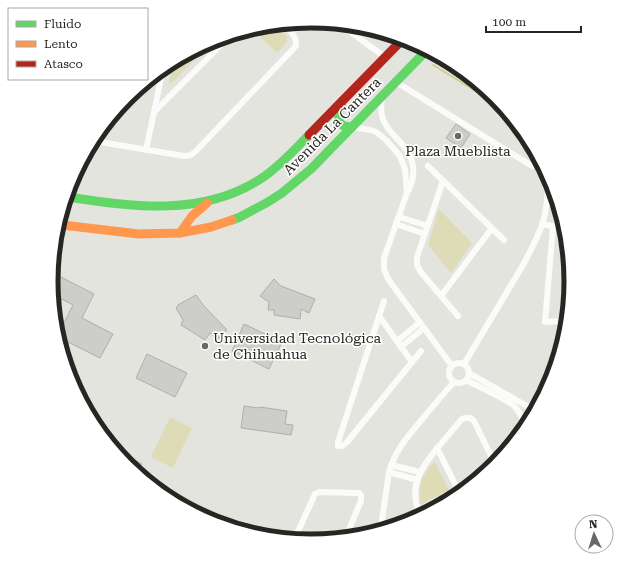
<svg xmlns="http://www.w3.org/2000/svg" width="622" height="562" font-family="'Roboto Serif',serif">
  <rect width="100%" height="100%" fill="#e4e4df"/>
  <g fill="#dedcb7">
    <path d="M276,28L287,36V42L277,53L255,32Z"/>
    <path d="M209,43V45L171,84L169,82L172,67Z"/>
    <path d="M439,209L472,243L451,273L428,245Z"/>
    <path d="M170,417L192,428L173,468L151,457Z"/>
    <path d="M435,462L449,490L421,504C419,490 419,481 428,469C430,466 432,464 435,462Z"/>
  </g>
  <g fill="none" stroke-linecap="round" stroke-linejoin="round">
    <path stroke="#d4ce85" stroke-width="2" d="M433,65L502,107"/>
  </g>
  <g fill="#cdcdca" stroke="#aeaeaa">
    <path d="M456,124L470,134L461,148L446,138Z"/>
    <path d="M53,273L94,294L82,318L113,334L100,358L62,339L61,329L73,305L54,295L51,281Z"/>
    <path d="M274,279L281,286L315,299L309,313L301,309L300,319L274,315V310H268L269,302L260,296Z"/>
    <path d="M196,295L203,305L227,330L218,339L210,333L205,340L181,325L183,320L176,308L178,306V305Z"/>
    <path d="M244,324L282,342L269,369L232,351Z"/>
    <path d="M147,354L187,373L175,397L136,378Z"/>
    <path d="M244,406L259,408L260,407L287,411L285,424L293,425L291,435L241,428Z"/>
    <path d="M119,452L142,464L138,472L127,465Z"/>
  </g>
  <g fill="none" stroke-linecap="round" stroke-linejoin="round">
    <g stroke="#fbfbfa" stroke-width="6">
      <path d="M345,28L385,57"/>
      <path d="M396,82L532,166"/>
      <path d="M382,97C381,104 380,112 383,119C386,129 395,136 402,144C415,158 417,176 407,193L384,258V269L388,279L452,366"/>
      <path d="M155,111L228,38"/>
      <path d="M352,127L370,130L376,132L386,140L400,156L405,169L407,193"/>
      <path d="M98,140L100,142L184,156L191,155L196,151L296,46C297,37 291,32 286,26"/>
      <path d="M146,150L162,74"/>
      <path d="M428,166L504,240"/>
      <path d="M443,181L417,257V265L420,271L458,316"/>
      <path d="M399,217L428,226"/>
      <path d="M396,224L425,234"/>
      <path d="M542,224L561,228"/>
      <path d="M553,227L545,322L563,321"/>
      <path d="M441,296L492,228"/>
      <path d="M384,301L338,442V446H342L347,442L421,351"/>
      <path d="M379,316L412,362"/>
      <path d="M397,341L420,322"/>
      <path d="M401,347L424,328"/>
      <circle cx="459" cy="373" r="10"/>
      <path d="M464,364L523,265C530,252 539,235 543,222C547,208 548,192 549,178"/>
      <path d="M469,373L532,409"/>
      <path d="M466,380L496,395L512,404L517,409L524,421"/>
      <path d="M437,448L458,490"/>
      <path d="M391,465L420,472"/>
      <path d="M389,472L417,480"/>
      <path d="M420,515C407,486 422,466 440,445C447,436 455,427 462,419C467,417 471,417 474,421L495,464"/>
      <path d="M381,527L389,472C395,450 409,435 424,417C434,405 444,393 454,382"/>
      <path d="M295,538L315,494L319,492L356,493H359L361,495V501L347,534"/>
    </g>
    <g stroke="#63d668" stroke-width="9">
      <path d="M342,102C337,115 334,127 352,127"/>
      <path d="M68,197C134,207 203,217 262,178C280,166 294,150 309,135"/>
      <path d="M232,220L240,217L268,202L282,193L311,169L426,51"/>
    </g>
    <g stroke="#ff974d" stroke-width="9">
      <path d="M62,225L139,234L180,233L211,227L232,220"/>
      <path d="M180,233L192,216L207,203"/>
    </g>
    <path stroke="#b3261e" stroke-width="9" d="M309,135L403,39"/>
  </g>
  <g fill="#686864" stroke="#fff" stroke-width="1.5">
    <circle cx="458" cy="136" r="4"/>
    <circle cx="205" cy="346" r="4"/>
  </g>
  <g text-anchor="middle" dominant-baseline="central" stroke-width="3" stroke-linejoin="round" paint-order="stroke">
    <g font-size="14" fill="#262622" stroke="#fff">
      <text transform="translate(332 126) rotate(-45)">Avenida La Cantera</text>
    </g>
    <g font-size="14" fill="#262622" stroke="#fff">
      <text x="458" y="151">Plaza Mueblista</text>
      <text x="213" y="338" text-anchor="start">Universidad Tecnológica<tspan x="213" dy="16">de Chihuahua</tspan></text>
    </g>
  </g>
  <path d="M0 0H622V562H0ZM58 281a253 253 0 1 1 506 0a253 253 0 1 1-506 0Z" fill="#fff" fill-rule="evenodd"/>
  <path fill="none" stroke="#262622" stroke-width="5" d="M58 281a253 253 0 1 1 506 0a253 253 0 1 1-506 0Z"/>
  <rect x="8" y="8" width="140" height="72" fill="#ffffff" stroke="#a8a8a7"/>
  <rect x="16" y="21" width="20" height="6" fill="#63d668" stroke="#a8a8a7"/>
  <text x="44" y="28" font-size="12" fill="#262622">Fluido</text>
  <rect x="16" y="41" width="20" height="6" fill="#ff974d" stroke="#a8a8a7"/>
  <text x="44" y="48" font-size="12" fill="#262622">Lento</text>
  <rect x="16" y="61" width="20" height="6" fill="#b3261e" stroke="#a8a8a7"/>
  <text x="44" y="68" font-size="12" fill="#262622">Atasco</text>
  <g transform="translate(594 534) rotate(356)"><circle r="19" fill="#ffffff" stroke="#a8a8a7"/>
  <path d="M0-3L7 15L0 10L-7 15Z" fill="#686864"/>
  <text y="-6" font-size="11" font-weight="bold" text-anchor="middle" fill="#262622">N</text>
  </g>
  <path d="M486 26v6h95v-6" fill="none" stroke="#262622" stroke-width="2"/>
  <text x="492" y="26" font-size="12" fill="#262622" stroke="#ffffff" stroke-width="3" paint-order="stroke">100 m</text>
</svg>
